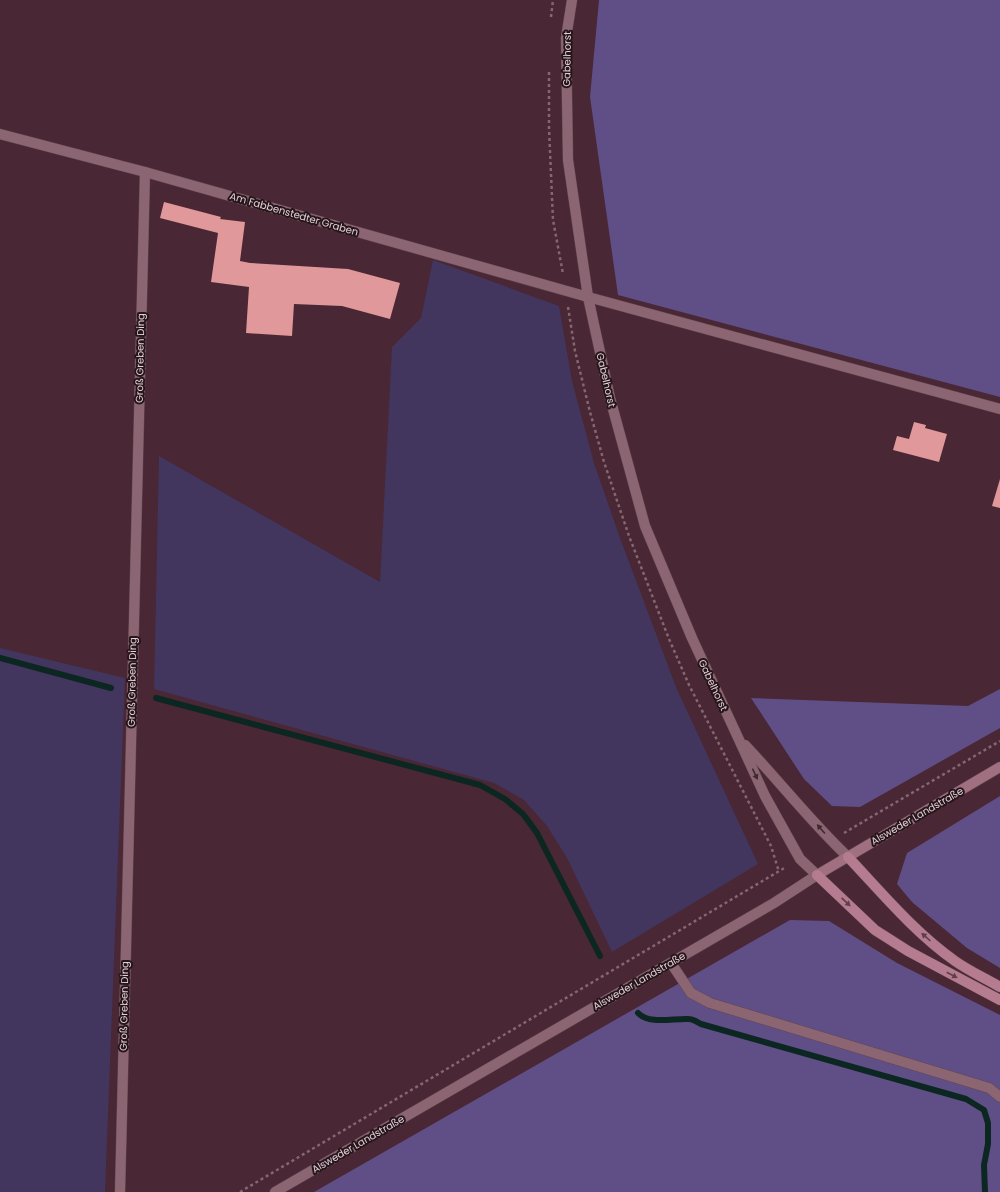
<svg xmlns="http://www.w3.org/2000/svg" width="1000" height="1192" font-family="Poppins,sans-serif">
  <rect width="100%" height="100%" fill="#492734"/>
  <g fill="#42355e">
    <path d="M433,260L559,306L572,381L594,463L620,538L676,687L758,864L612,952L567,858L547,826L524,800L494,783L154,689L159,456L380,582L392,347L421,318Z"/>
    <path d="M0,648L125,678L105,1192H0Z"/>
  </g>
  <g fill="#604f86">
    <path d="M599,0H1000V397L618,295L590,97Z"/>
    <path d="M1000,689V728L860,807L832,806L804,779L751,698L968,706Z"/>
    <path d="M1000,796V968L967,948L912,902L897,884L907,853Z"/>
    <path d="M790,920L829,921L897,963L1000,1015V1192H314Z"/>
  </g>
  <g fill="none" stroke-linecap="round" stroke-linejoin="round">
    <g stroke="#0c2721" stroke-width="6">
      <path d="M0,658L111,688"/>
      <path d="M156,698L480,785L505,799L523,814L537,833L600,956"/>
      <path d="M638,1013C650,1025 673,1018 689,1019C693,1019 697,1022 701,1024L966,1099L984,1110L988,1123V1144L984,1165L985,1192"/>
    </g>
  </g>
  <g fill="#e0989b">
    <path d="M164,202L221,217L220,219L245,222L240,261L250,263L348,269L400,283L390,319L342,306L294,304L292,336L246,333L249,287L211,282L218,233L160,218Z"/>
    <path d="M914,422L926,425L925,428L947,434L939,462L893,450L897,436L909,439Z"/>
    <path d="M1000,479V508L992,506Z"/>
  </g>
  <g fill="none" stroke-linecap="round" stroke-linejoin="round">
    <g stroke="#61454f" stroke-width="11">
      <g id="service">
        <path d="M588,297L1000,409"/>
        <path d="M671,963L691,993L710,1003L989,1088L1000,1097"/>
      </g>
    </g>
    <g stroke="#61454f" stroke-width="11">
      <g id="minor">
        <path d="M572,0L566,38L568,160L588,297L610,398L645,526L692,638L765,796L800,859L817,875"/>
        <path d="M0,134L145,172L588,297"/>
        <path d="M745,745C780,782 811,822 848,857"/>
        <path d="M120,1192L145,172"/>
      </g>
    </g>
    <g stroke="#61454f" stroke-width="11">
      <path id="tertiary" d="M275,1192L774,903L817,875"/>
    </g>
    <g stroke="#61454f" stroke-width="11">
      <path id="secondary" d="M817,875L1000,767"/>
    </g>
    <g stroke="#61454f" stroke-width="11">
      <g id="primary">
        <path d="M848,857C882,893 914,932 955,961C969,971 985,978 1000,987"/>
        <path d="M817,875L875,930L908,951L1000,1000"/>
      </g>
    </g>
    <g stroke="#846771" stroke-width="2.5" stroke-dasharray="3 3" stroke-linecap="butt">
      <path d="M551,17L553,0"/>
      <path d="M549,72V128L553,220L563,274"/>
      <path d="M568,307L575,351L590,412L604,462L629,536L669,639L689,685L771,846L779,872"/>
      <path d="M844,833L1000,741"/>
      <path d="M240,1192L786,867"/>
    </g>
    <use href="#service" stroke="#8c6573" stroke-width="10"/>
    <use href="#minor" stroke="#8c6573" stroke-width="10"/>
    <use href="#tertiary" stroke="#8c6573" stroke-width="10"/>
    <use href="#secondary" stroke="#a07081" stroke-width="10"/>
    <use href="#primary" stroke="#b57c90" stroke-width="10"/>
  </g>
  <defs><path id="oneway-solid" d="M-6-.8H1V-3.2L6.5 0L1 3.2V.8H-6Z"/></defs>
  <g fill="#3f2a31">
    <use href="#oneway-solid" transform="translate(755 774) rotate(65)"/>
    <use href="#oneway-solid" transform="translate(821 829) rotate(-131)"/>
  </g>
  <g fill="#5f3f4a">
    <use href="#oneway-solid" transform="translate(846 902) rotate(43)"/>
    <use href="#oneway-solid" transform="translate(926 937) rotate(-138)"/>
    <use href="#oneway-solid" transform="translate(952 975) rotate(28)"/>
  </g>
  <g text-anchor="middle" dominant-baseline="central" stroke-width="4" stroke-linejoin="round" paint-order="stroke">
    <g font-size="10" fill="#e6cfd6" stroke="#25161b">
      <text transform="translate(567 59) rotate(-89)">Gabelhorst</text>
      <text transform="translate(294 214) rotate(16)">Am Fabbenstedter Graben</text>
      <text transform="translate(140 358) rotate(-89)">Groß Greben Ding</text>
      <text transform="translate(606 380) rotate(77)">Gabelhorst</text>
      <text transform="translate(132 682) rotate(-89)">Groß Greben Ding</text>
      <text transform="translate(713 685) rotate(65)">Gabelhorst</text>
      <text transform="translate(917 816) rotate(-30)">Alsweder Landstraße</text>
      <text transform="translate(639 981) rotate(-30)">Alsweder Landstraße</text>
      <text transform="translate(124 1006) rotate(-89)">Groß Greben Ding</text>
      <text transform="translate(358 1144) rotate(-30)">Alsweder Landstraße</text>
    </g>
  </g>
</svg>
